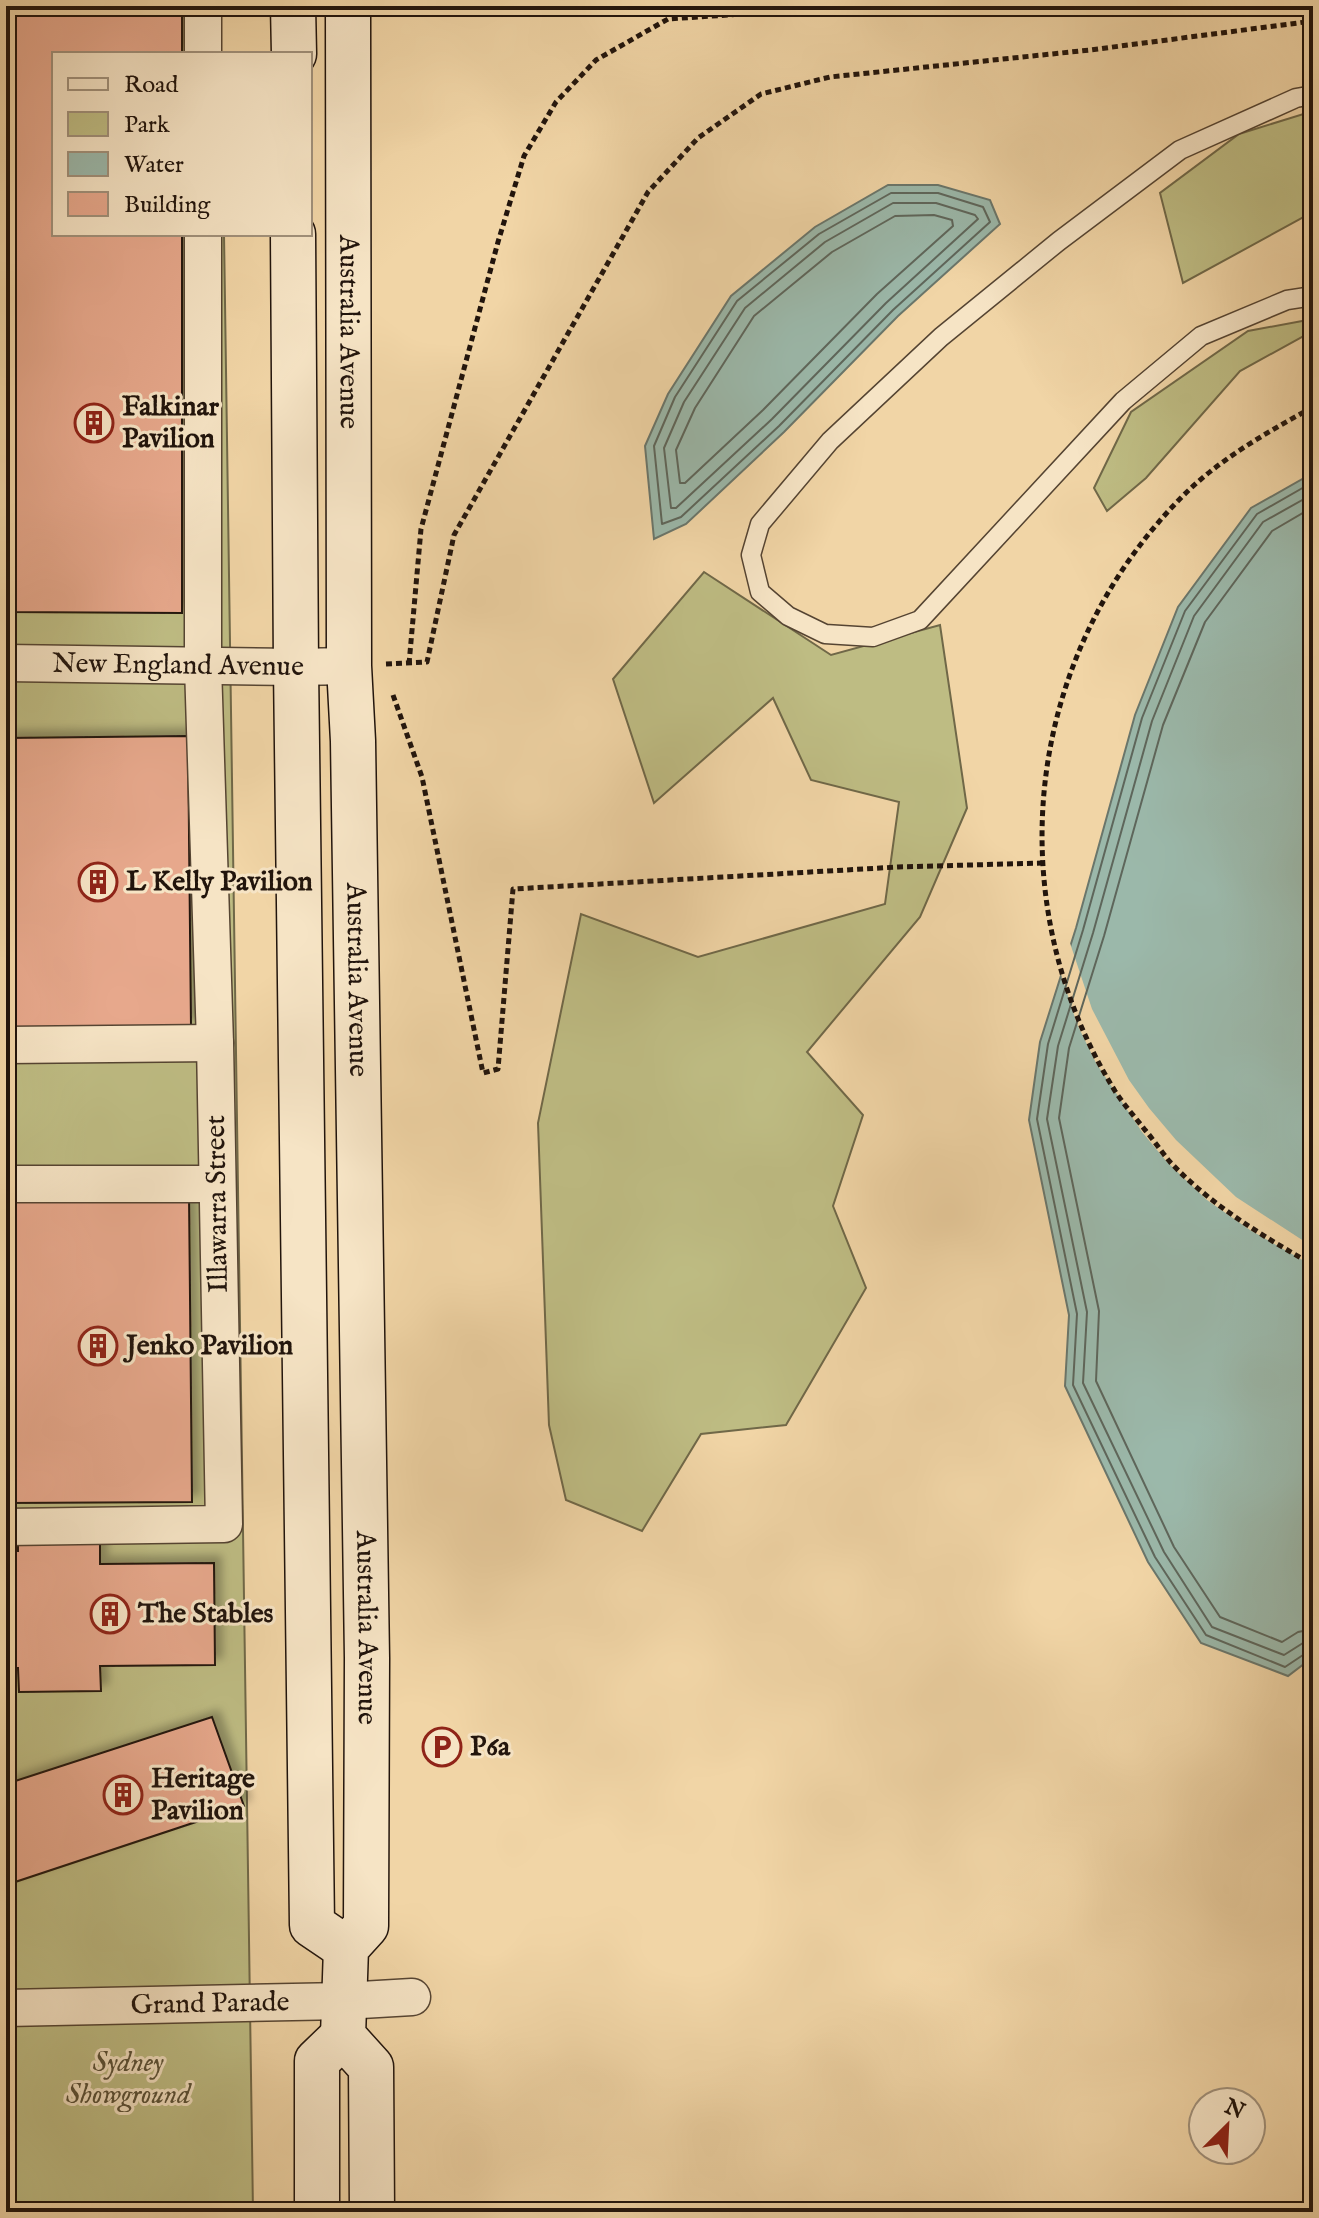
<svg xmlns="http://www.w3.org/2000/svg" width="1319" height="2218" font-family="'IM FELL English',serif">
  <defs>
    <filter id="shadow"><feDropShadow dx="7" dy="-7" stdDeviation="4" flood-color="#0004"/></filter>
  </defs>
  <rect width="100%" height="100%" fill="#f1d5a6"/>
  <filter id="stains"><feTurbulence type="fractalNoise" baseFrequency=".0025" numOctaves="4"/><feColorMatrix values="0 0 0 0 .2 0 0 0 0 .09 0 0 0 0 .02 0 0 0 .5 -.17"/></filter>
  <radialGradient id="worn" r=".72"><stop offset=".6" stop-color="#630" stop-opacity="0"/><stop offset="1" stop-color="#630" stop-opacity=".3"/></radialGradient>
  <g fill="#bebc83" stroke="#706848" stroke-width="2">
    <path d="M6,6H220L221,54H54V234H224L253,2212H6Z"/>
    <path d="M1313,111V212L1183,283L1160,193L1239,134Z"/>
    <path d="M1313,319V331L1240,371L1146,478L1107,511L1094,488L1131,412L1248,331Z"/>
    <path d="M704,572L831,655L940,625L967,808L920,917L807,1052L863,1115L833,1206L866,1288L786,1425L701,1434L642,1531L566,1500L549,1425L538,1123L581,914L698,957L885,904L899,802L811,780L773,698L654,803L613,679Z"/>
  </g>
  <g fill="#9bb8aa" stroke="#6a766b" stroke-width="2">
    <path d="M888,185H938L990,200L1000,224L898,316L784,432L686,524L654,539L645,446L668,394L731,296L815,227Z"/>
    <path d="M1313,473V1657L1288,1676L1201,1643L1148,1562L1065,1386L1069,1315L1029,1120L1040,1042L1076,928L1135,715L1178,607L1251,508Z"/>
  </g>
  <path fill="#f1d5a6" d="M1068,937L1092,1009L1129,1080L1149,1108L1176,1140L1236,1197L1313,1247V1266L1250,1230L1207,1200L1167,1162L1142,1132L1096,1063L1077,1024L1059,968Z"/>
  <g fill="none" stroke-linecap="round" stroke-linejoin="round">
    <g stroke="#5e665b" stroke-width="2">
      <path d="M891,193H938L983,207L990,222L893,310L779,426L681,517L662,524L654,446L675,397L737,301L819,234Z"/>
      <path d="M893,203H936L975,215L978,219L886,303L772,419L676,508H671L664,448L684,402L745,308L825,242Z"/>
      <path d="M934,215L952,220L953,226L877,294L763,410L685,483H680L676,450L695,408L754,316L832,252L895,216Z"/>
      <path d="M1313,482L1257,514L1185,611L1142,718L1083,930L1048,1044L1037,1119L1077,1314L1073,1385L1155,1557L1206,1635L1285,1667L1306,1653L1313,1652"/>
      <path d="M1313,494L1263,522L1194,616L1152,721L1093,933L1058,1046L1047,1119L1087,1312L1083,1383L1164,1552L1212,1627L1284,1655L1303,1643L1313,1641"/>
      <path d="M1313,507L1272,531L1205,622L1163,725L1104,936L1069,1048L1059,1118L1099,1311L1096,1381L1174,1547L1220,1617L1282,1642L1298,1632L1313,1629"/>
    </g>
  </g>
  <g fill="#e7a88c" stroke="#21140c" stroke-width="2" filter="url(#shadow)">
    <path d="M6,6H182V54H54V234H182V613L6,612Z"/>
    <path d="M188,736L191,1027L6,1028V738Z"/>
    <path d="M6,1194H189L192,1502L6,1503Z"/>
    <path d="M100,1540V1564L214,1563L215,1665L100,1666L101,1691L19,1692L18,1668H6V1551H18V1541Z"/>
    <path d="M212,1717L244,1806L6,1885V1784Z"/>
  </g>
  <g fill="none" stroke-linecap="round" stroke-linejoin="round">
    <g stroke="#554432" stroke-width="21">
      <path id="lane" d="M1313,95L1296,98L1180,150L1059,241L941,337L830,441L760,524L751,555L760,592L788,616L825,634L873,637L920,620L1123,401L1201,336L1287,300L1313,296"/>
    </g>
    <g stroke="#554432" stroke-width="39">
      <g id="street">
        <path d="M203,54V6"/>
        <path id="s1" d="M6,663L296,667L349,666"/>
        <path d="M6,1045L215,1043"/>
        <path d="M6,1184H217"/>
        <path d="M6,1527L224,1524L215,1043L203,666V234"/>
        <path id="s2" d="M6,2008L344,2001L412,1997"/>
      </g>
    </g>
    <g stroke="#21140c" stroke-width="47">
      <g id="secondary">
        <path d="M293,6L294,54"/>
        <path id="s3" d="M348,6L349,666L353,741L367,1658L366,1926L346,1948L343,2036L371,2067L372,2212"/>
        <path d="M293,234L296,667L312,1925L346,1948"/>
        <path d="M317,2212V2061L343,2036"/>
      </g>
    </g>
    <g stroke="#21140c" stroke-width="5" stroke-dasharray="6 4" stroke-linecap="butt">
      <path d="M1313,407C1264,434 1214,462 1175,504C1023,664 999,904 1115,1091C1124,1105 1135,1117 1145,1130C1154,1140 1162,1153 1171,1163C1212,1206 1263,1236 1313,1265"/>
      <path d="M386,664L427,662L454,535L648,192L698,138L761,94L830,77L1090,50L1313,21"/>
      <path d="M409,664L421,529L498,242L524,156L556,102L596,60L668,19L787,11L1004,6"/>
      <path d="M393,695L422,777L483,1073L498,1069L513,889L898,867L1042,863"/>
    </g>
    <use href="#lane" stroke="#f6e4c5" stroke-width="18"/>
    <use href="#street" stroke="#f6e4c5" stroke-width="36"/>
    <use href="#secondary" stroke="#f6e4c5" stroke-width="44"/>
  </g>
  <defs>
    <g id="building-ring" transform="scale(2)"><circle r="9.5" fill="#f6e4c5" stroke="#8f2418" stroke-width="1.5"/><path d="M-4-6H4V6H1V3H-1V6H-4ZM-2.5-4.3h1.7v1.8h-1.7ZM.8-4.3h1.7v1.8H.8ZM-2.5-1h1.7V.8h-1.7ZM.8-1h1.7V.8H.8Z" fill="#8f2418"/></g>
    <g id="parking-ring" transform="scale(2)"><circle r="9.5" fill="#f6e4c5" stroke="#8f2418" stroke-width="1.5"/><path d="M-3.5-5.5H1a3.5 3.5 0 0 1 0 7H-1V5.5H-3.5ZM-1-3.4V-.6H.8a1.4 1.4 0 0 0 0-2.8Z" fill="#8f2418"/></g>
  </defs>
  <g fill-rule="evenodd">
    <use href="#building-ring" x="94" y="423"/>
    <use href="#building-ring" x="98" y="882"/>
    <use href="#building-ring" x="98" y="1346"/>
    <use href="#building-ring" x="110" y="1614"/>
    <use href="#parking-ring" x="442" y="1747"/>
    <use href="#building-ring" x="123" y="1795"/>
  </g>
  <g text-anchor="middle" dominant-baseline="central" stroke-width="6" stroke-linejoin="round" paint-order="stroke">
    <g font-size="28" fill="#21140c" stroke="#f6e4c5">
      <text stroke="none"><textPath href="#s3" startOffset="326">Australia Avenue</textPath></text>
      <text stroke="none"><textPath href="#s1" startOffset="172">New England Avenue</textPath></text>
      <text stroke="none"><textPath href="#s3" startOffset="974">Australia Avenue</textPath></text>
      <text transform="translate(218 1204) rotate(-91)">Illawarra Street</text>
      <text stroke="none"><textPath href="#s3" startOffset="1622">Australia Avenue</textPath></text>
      <text stroke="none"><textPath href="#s2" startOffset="204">Grand Parade</textPath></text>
    </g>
    <g font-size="28" font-weight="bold" fill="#21140c" stroke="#f6e4c5" text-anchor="start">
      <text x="122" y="407">Falkinar<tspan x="122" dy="32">Pavilion</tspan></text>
      <text x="126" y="882">L Kelly Pavilion</text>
      <text x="126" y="1346">Jenko Pavilion</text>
      <text x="138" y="1614">The Stables</text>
      <text x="470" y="1747">P6a</text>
      <text x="151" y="1779">Heritage<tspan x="151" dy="32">Pavilion</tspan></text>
    </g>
    <g font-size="28" font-style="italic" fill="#584f36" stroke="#f6e4c5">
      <text x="128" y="2063">Sydney<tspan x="128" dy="32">Showground</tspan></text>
    </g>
  </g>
  <rect width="1319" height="2218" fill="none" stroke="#f1d5a6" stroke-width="32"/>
  <rect x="8" y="8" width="1303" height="2202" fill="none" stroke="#21140c" stroke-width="4"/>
  <rect x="16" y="16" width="1287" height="2186" fill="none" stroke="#21140c" stroke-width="2"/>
  <rect x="52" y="52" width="260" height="184" fill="#f6e4c5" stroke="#a1917b" stroke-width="2"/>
  <rect x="68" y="78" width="40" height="12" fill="#f6e4c5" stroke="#a1917b" stroke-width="2"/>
  <text x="124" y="92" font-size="24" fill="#21140c">Road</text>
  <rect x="68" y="112" width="40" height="24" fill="#bebc83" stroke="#a1917b" stroke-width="2"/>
  <text x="124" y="132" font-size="24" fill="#21140c">Park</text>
  <rect x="68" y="152" width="40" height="24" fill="#9bb8aa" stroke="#a1917b" stroke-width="2"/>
  <text x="124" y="172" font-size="24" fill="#21140c">Water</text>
  <rect x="68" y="192" width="40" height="24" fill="#e7a88c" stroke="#a1917b" stroke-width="2"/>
  <text x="124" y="212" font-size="24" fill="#21140c">Building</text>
  <g transform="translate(1227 2126) rotate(24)"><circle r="38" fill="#f6e4c5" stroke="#a1917b" stroke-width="2"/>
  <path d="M0-6L14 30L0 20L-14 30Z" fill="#8f2418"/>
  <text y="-12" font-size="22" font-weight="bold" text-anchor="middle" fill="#21140c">N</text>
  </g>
  <rect width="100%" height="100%" filter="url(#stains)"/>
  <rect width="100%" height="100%" fill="url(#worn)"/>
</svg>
